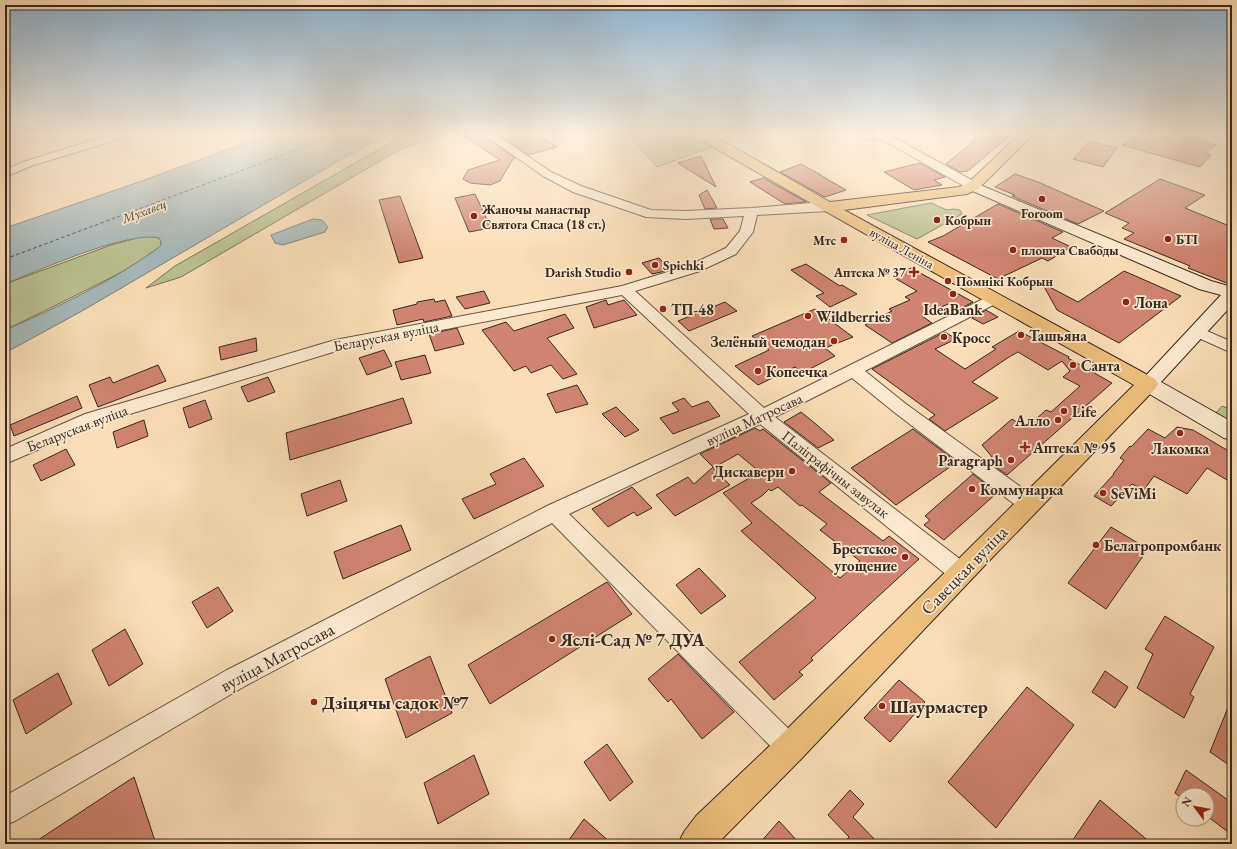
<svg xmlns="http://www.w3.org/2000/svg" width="1237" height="849" font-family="'EB Garamond',serif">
  <rect width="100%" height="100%" fill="#fbdeb7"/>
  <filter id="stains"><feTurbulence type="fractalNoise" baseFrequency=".005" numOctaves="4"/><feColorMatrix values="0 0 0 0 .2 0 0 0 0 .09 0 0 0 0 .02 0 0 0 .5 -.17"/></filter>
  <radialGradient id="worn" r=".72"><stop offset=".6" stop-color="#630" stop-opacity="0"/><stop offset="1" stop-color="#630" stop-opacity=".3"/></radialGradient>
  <g fill="#bac292" stroke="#787459">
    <path d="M410,133H445L399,150L181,277L146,288L175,266L397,139Z"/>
    <path d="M627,133H689L712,147L657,167Z"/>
    <path d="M931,203L947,210L954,209L960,210L962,214L917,239L867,215Z"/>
    <path d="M145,236L159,238L161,241V245C149,259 127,269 110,278C75,296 40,313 5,330V284L111,245Z"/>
    <path d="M1222,406L1232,410V425L1214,415Z"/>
  </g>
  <g fill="#a5b9bb" stroke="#797f7d">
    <path d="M273,133H391L354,152L82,311L5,353V330C56,308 113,281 158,248L161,245V241L159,238C129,230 37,271 5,284V228L139,182Z"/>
    <path d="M1040,133H1109L1078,137Z"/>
    <path d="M313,219L322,220L328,227L325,232L283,245L275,243L271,235Z"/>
  </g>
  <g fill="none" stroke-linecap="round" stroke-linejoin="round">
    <path stroke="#524c47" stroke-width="1" stroke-dasharray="3.5 2.5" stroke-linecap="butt" d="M5,259L342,133"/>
  </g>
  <g fill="#d08471" stroke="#362720" fill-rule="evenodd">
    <path d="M459,133H481L515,158L513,159L500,181L490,185L470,183L463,179L468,170L500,160Z"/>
    <path d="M497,133H533L557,147L528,155Z"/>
    <path d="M983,133H1013L968,171L960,172L946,164Z"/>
    <path d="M1144,133H1154L1178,141L1183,138L1186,139L1189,137L1216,145L1205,153L1211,155L1200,167L1122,145Z"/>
    <path d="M1089,141L1117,148L1103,167L1073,159Z"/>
    <path d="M701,156L716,187L678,163Z"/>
    <path d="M920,163L945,177L934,180L942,185L914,190L884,172Z"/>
    <path d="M801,164L821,175H820L846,190L825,197L780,172Z"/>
    <path d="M1015,174L1038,182L1104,211L1078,224L1012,196L1015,195L995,187Z"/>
    <path d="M763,178L806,202L785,204L750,182Z"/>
    <path d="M1160,179L1205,195L1185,208L1232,227V285L1188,268L1190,266L1124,239L1134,233L1122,228L1129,223L1105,213Z"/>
    <path d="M707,190L717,208L705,209L699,195Z"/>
    <path d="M475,194L491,228L469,232L455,198Z"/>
    <path d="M400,196L423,258L399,263L379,200Z"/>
    <path d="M998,204L1063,232L1052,238L1071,247L1048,261L1042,258L998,279L928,242L943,236Z"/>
    <path d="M710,219H723L728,228L714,229Z"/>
    <path d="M659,258L670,270L652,274L642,263Z"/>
    <path d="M806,264L840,286L842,285L857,294L830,307L816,296L824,293L791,270Z"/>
    <path d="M911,268L973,302L958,310L948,304L922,316L932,323L892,343L865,325L892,311L889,309L910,300L905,297L917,291L893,277Z"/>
    <path d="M1124,271L1181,296L1119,343L1057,310L1042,283L1078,302Z"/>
    <path d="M484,291L490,303L465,309L456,297Z"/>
    <path d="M434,299L435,302L445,300L452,316L424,322L423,319L397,325L393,310L417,304V302Z"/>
    <path d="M606,300L608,305L624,300L637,315L594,328L586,307Z"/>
    <path d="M725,302L737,311L689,331L678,321Z"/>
    <path d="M815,309L853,337L825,348L835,356L802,373L795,367L758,385L735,366L769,350L752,336Z"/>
    <path d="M986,310L998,317L983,324L972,318Z"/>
    <path d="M565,314L574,328L547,338L577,374L563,379L551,365L531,373L526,366L514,371L482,330L506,322L514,331Z"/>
    <path d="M457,328L464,344L435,351L429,334Z"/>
    <path d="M1019,331L1069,357L1068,358L1112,383L1007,475L987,461L992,457L982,445L1012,419L1026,428L1046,410L1051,412L1080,386L1063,377L1070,371L1062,361L1048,370L1018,352L1009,357L972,382L998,398L945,431L929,419L935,415L872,369L945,332L956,339L935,349L965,369L996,349L992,347Z"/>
    <path d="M256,338L257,351L221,360L219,347Z"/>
    <path d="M384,350L392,366L367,375L359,358Z"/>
    <path d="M425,355L431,373L401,380L395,362Z"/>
    <path d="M158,365L166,381L98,407L89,385L110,377L113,383Z"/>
    <path d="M268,377L275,392L248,402L241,387Z"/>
    <path d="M577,385L588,404L556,413L547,394Z"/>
    <path d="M77,396L82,408L14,436L10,425Z"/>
    <path d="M403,398L412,423L290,460L286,433Z"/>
    <path d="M684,398L692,407L708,401L720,416L673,434L660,418L679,411L672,403Z"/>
    <path d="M205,400L212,419L189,428L183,408Z"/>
    <path d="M616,407L639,430L625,437L602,414Z"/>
    <path d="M801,412L817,425L834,440L818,448L784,422Z"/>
    <path d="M144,420L148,436L117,448L113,432Z"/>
    <path d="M1177,427L1193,430L1232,453V483L1207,468L1187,494L1154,476L1144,490L1132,484L1111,506L1094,496L1114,474H1113L1124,460L1120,458L1130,446L1131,447L1148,429L1165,438Z"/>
    <path d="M755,428L760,431L763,429L831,483L819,492L883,541L889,536L919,559L811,658L813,660L799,672L803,675L774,700L739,662L816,598L741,531L752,523L723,493L760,472L738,454L713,468L730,485L675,516L656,495L688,477L694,484L713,467L700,454ZM778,487L800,506L802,505L827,524L820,530L860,561L840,578L751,503L763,495L769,489L771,491Z"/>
    <path d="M913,429L957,462L896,505L851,468Z"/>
    <path d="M66,449L75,465L41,481L33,465Z"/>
    <path d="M524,458L544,486L474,519L462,499L496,484L490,474Z"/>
    <path d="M973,474L997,493L944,540L924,525L930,520L925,516Z"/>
    <path d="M340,480L347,501L307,516L301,494Z"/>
    <path d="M632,487L652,508L637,516L634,512L608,527L592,509Z"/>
    <path d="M401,525L411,550L343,579L334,552Z"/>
    <path d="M1111,527L1148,549L1106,609L1068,583Z"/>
    <path d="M699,568L726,596L701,614L676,585Z"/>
    <path d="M607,582L632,614L490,704L468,665Z"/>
    <path d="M218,587L233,611L207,628L192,602Z"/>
    <path d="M1165,616L1214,647L1190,694L1194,697L1184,718L1137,688L1153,654L1145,649Z"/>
    <path d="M125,629L143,664L109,686L92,650Z"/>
    <path d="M678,654L734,712L702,739L671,699L668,702L648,679Z"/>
    <path d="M430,656L452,713L406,738L385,679Z"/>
    <path d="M1105,671L1128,687L1115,708L1092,692Z"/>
    <path d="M58,673L72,704L26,734L13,700Z"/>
    <path d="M899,680L925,702L890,742L864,718Z"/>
    <path d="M1027,687L1074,725L996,828L948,782Z"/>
    <path d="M1231,700H1232V767L1210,752Z"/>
    <path d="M607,744L633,782L610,801L584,762Z"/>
    <path d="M474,755L489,794L438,824L424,783Z"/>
    <path d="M1186,770L1232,803V835L1207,816V795H1183V799L1175,793Z"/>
    <path d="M134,777L156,844H32Z"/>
    <path d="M850,790L864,804L853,817L879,844H843L849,837L828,815Z"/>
    <path d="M1100,800L1152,844H1070Z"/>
    <path d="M584,819L612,844H566Z"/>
    <path d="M779,821L800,844H759Z"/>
  </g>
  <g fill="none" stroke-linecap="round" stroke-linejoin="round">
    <g stroke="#675546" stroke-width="2">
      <g id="street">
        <path d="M116,133H133L132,135L31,166L5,177V170L23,162Z"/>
        <path d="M482,133H494L551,172L581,186L651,210L686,211L752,208L811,203L832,204L834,207L832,210L828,211L757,215L753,232L736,254L700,271L635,291L764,408L989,296L994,295L999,296L1001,299L999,302L865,371L906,404L1036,498L1039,504L1036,510L1029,512L1022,510L894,412L852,378L775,417L969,566L972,573L969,580L961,582L953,580L760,424L569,514L799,739L803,748L799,757L790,761L781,757L552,523L245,686L15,821L5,825V796L227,670L477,542L547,506L749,414L622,295L343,349L97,424L5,464V449L85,414L335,340L622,286L690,265L726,248L740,231L744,216L686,219L646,217L573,192L543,176Z"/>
        <path d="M849,133H892L891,136L977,183L979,186L977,189H969L883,140L865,139L850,135Z"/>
        <path d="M1198,327L1232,342V353L1192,335L1190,332L1192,329Z"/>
      </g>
    </g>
    <g stroke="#362720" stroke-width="2">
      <path id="secondary" d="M973,182L1211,281L1232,287V305L1161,382L1232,422V440L1224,438L1141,389L1138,384L1221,295L1199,289L968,189L966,186L968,183Z"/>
    </g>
    <g stroke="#362720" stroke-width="2">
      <path id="primary" d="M693,133H709L830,202L959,187L968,183L1021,133H1035L978,189L967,194L844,210L1155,379L1158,384L1155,389L987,563L801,759L717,844H678L684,832L696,816L779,737L1134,385L823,210L694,136Z"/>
    </g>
    <use href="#street" fill="#fcead0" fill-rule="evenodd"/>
    <use href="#secondary" fill="#fcead0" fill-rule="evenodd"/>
    <use href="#primary" fill="#eebf7c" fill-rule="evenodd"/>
  </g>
  <linearGradient id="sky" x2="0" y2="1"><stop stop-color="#8db6d6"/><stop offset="0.53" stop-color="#fdf0df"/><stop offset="1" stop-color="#fdf0df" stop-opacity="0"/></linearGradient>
  <rect width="1237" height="252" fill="url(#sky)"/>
  <g fill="#8f2418" stroke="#fcead0" stroke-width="1.5">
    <circle cx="1042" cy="199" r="4"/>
    <circle cx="474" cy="216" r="4"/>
    <circle cx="937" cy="220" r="4"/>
    <circle cx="1168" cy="239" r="4"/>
    <circle cx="844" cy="240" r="4"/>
    <circle cx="1013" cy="250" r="4"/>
    <circle cx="655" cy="265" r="4"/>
    <circle cx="629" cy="272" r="4"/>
    <path d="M912 266h4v4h4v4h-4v4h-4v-4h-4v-4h4z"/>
    <circle cx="948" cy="281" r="4"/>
    <circle cx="953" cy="294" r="4"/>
    <circle cx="1126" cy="302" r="4"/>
    <circle cx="663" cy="309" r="4"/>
    <circle cx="808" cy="316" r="4"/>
    <circle cx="1021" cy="335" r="4"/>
    <circle cx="944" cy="337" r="4"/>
    <circle cx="834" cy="341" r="4"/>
    <circle cx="1073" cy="365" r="4"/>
    <circle cx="758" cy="371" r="4"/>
    <circle cx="1064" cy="411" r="4"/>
    <circle cx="1058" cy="420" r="4"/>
    <circle cx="1180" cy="433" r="4"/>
    <path d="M1023 441h4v4h4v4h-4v4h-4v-4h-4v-4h4z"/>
    <circle cx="1011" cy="460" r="4"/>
    <circle cx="792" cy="471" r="4"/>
    <circle cx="972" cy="489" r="4"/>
    <circle cx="1103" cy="493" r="4"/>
    <circle cx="1096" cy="545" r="4"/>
    <circle cx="905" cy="557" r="4"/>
    <circle cx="552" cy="639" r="4"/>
    <circle cx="314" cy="702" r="4"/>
    <circle cx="882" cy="706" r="4"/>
  </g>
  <g text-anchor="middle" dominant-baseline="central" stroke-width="3.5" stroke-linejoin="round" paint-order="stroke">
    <g font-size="13" font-weight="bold" fill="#362720" stroke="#fcead0" text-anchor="start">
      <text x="482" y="209">Жаночы манастыр<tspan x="482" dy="15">Святога Спаса (18 ст.)</tspan></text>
      <text x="1042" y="213" text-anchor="middle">Foroom</text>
      <text x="945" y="220">Кобрын</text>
      <text x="1176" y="239">БТІ</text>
      <text x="836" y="240" text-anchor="end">Мтс</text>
      <text x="1021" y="250">плошча Свабоды</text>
      <text x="663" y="265">Spichki</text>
      <text x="621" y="272" text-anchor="end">Darish Studio</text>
      <text x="906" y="272" text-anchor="end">Аптека № 37</text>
      <text x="956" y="281">Помнікі Кобрын</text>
    </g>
    <g font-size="13" font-style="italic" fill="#524c47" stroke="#fcead0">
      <text transform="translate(144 211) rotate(-21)">Мухавец</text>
    </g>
    <g font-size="13" fill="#362720" stroke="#fcead0">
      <text transform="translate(902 248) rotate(29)">вуліца Леніна</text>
    </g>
    <g font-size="15" font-weight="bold" fill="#362720" stroke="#fcead0" text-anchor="start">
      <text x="1134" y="302">Лона</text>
      <text x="671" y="309">ТП-48</text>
      <text x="953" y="309" text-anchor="middle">IdeaBank</text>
      <text x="816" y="316">Wildberries</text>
      <text x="1029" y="335">Ташьяна</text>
      <text x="952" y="337">Кросс</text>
      <text x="826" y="341" text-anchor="end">Зелёный чемодан</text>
      <text x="1081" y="365">Санта</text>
      <text x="766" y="371">Копеечка</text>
      <text x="1072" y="411">Life</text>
      <text x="1050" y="420" text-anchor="end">Алло</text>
      <text x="1033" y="447">Аптека № 95</text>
      <text x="1180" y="448" text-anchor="middle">Лакомка</text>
      <text x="1003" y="460" text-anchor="end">Paragraph</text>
      <text x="784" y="471" text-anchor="end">Дискавери</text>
      <text x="980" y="489">Коммунарка</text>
      <text x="1111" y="493">SeViMi</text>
      <text x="1104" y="545">Белагропромбанк</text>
      <text x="897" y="548" text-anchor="end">Брестское<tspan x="897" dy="17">угощение</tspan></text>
    </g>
    <g font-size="15" fill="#362720" stroke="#fcead0">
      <text transform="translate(386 336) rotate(-11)">Беларуская вуліца</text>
      <text transform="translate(754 419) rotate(-25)">вуліца Матросава</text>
      <text transform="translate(77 428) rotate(-21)">Беларуская вуліца</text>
      <text transform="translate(836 474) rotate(38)">Паліграфічны завулак</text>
    </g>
    <g font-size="18" fill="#362720" stroke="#fcead0">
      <text transform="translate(964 570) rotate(-46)">Савецкая вуліца</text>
      <text transform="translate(277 657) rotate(-28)">вуліца Матросава</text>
    </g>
    <g font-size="18" font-weight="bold" fill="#362720" stroke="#fcead0" text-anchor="start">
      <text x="560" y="639">Яслі-Сад № 7 ДУА</text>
      <text x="322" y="702">Дзіцячы садок №7</text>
      <text x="890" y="706">Шаурмастер</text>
    </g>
  </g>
  <rect width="1237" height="849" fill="none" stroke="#fbdeb7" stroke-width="20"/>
  <rect x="6" y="6" width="1225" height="837" fill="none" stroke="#362720" stroke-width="2"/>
  <rect x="10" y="10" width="1217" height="829" fill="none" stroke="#362720"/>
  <g transform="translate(1195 807) rotate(302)"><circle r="19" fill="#fcead0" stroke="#ad9c8a"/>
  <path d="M0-3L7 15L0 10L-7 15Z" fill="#8f2418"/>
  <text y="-6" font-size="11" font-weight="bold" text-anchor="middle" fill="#362720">N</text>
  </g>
  <rect width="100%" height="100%" filter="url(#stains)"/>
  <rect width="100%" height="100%" fill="url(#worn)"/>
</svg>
